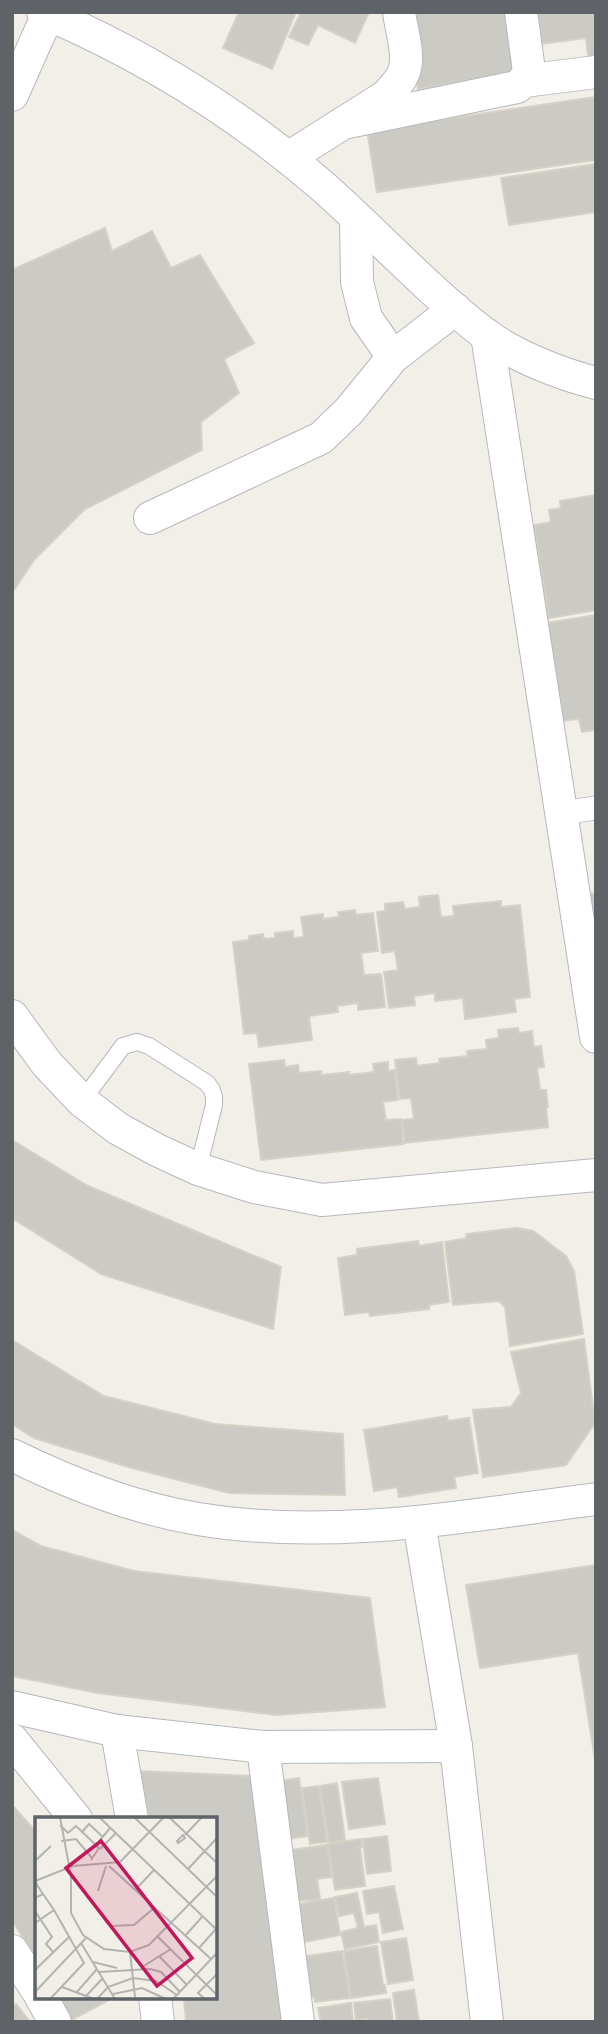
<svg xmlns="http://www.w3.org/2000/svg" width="608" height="2034" font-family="Rubik,sans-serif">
  <rect width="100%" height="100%" fill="#f1efe8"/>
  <g fill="#cccac5" stroke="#d6d1c6" stroke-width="2">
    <path d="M239,12H296L272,69L223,48Z"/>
    <path d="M301,12H369L355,43L318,25L308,45L289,37Z"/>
    <path d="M404,12H506L516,72L418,89Z"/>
    <path d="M537,12H596V71H590L586,38L542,44Z"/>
    <path d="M596,97V160L377,192L367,130Z"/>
    <path d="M596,164V212L509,225L501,178Z"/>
    <path d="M105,228L112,251L152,231L171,268L200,255L254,343L224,359L239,393L201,422L202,450L85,509L34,560L12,593V270Z"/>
    <path d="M596,495V610L549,618L534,525L551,522L549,510L561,508L560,501Z"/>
    <path d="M596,615V730L582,732L579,719L561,721L546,623Z"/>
    <path d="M596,893V983L582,895Z"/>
    <path d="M438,895L441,917L454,916L453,906L501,901V907L520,905L530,997L514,999L516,1012L465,1019L463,998L435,1001V993L414,996L415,1005L389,1008L384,972L398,970L395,951L382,953L377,912L385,911V904L403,902L405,909L420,907L419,897Z"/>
    <path d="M355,910L356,915L373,913L378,951L361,953L364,975L381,974L385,1007L358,1010V1003L337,1006L338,1012L309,1016L312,1040L259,1047L257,1033L244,1034L233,942L249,940V936L263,934L264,939L275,938V933L293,931V938L304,937L301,917L323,914V919L339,917L338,912Z"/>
    <path d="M518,1028L519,1033L532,1031L534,1047L541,1046L544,1067L537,1068L540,1090H546L548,1107H546L548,1127L405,1143L402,1120L414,1119L411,1098L400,1099L395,1060L416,1058L417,1066L440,1063L439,1059L468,1056L467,1051L487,1049L486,1040L499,1038L498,1030Z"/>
    <path d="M284,1060L285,1067L298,1065L299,1073L321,1071V1075L349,1072V1075L374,1072L373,1064L388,1062V1071L395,1070L398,1100L383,1102L386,1120L401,1119L403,1144L261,1160L249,1064Z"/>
    <path d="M12,1140L88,1186L281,1267L273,1329L101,1274L12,1218Z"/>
    <path d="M517,1228L533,1231L566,1256L574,1271L583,1334L510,1346L505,1307L499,1301L453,1305L445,1242L467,1238L466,1234Z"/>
    <path d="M418,1241L419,1246L442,1242L449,1302L429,1305V1309L370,1316L369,1312L345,1315L338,1258L357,1255V1249Z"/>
    <path d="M584,1339L595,1423L566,1465L483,1477L473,1410L511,1407L521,1393L511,1352Z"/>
    <path d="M12,1340L104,1396L215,1424L343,1434L345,1495L229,1493L132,1468L34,1438L12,1424Z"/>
    <path d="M447,1416L448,1421L469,1418L478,1473L454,1477L456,1488L399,1497L397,1487L374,1491L364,1430Z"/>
    <path d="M12,1530L41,1546L134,1571L370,1598L385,1707L276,1715L98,1693L12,1676Z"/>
    <path d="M596,1565V1766L578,1653L480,1668L466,1585Z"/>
    <path d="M138,1771L252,1776L289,2022H186L184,1997H215V1819H150Z"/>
    <path d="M299,1778L308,1836L281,1840L273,1782Z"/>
    <path d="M378,1778L385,1824L349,1829L342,1782Z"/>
    <path d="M337,1783L345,1840L329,1843L320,1786Z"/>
    <path d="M319,1786L327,1842L310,1844L302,1788Z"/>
    <path d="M12,1805L37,1833V1960L12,1920Z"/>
    <path d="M387,1836L391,1871L367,1874L363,1839Z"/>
    <path d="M361,1839L362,1847H360L365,1886L335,1890L328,1844Z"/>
    <path d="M327,1845L332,1877L317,1879L320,1899L299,1901L284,1851Z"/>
    <path d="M394,1886L403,1929L383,1933L379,1912L367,1914L363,1891Z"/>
    <path d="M357,1893L364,1927L376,1925L379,1942L345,1949L341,1932L358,1928L354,1913L339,1916L335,1897Z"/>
    <path d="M334,1898L340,1935L294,1944L287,1906Z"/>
    <path d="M406,1938L413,1980L388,1984L381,1942Z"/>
    <path d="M377,1946L383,1985H385L386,1993L351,1998L344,1951Z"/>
    <path d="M342,1951L350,1998L315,2002L314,1997L305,1999L299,1957Z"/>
    <path d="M414,1990L419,2022H397L393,1993Z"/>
    <path d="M56,1997H114L68,2022Z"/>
    <path d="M390,1999L393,2022H368V2018L356,2020L354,2003Z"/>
    <path d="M351,2003L353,2022H321L318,2008Z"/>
    <path d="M16,2004L30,2022H12V2006Z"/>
  </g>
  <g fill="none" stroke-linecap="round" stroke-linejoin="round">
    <g stroke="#b5b8bc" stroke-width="18">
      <path id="service" d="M82,1101L123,1046L137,1042L149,1046L207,1083L212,1090L214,1097V1105L198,1169"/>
    </g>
    <g stroke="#b5b8bc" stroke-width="25">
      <path id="pedestrian" d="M561,813L596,808"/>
    </g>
    <g stroke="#b5b8bc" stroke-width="34">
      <g id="minor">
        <path d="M43,12C144,55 237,113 320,184C376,233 426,289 485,334C515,356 560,374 596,383"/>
        <path d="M524,81L596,72"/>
        <path d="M12,95L49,12"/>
        <path d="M343,123L517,87L524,81L529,71L521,12"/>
        <path d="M288,158L386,96C393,88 403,79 405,68C409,51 401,29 399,12"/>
        <path d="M356,218L357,282L366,318L393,357"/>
        <path d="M487,335L596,1037"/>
        <path d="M150,518L321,438L349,411L393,357L455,309"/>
        <path d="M12,1016L47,1064L82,1101L117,1128L157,1150L198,1169L254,1187L322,1200L596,1175"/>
        <path d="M12,1455C71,1484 133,1508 198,1519C331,1541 464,1516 596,1499"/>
        <path d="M419,1522L456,1746L487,2022"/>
        <path d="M12,1707L117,1731L263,1747L456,1746"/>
        <path d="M117,1731L132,1819"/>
        <path d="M12,1740L76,1819"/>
        <path d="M263,1747L298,2022"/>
        <path d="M12,1951L37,1990"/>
        <path d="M41,1997L55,2022"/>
        <path d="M155,1997L158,2022"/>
      </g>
    </g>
    <use href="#service" stroke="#fff" stroke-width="16"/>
    <use href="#pedestrian" stroke="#fff" stroke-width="23"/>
    <use href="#minor" stroke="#fff" stroke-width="32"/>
  </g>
  <g transform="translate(35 1817)">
    <rect width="182" height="182" fill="#f1efe8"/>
    <path fill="none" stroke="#b3b3b1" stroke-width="2" d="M25,0L36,59V96L48,118L69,132L95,135L114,128L182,59M64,0L182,113M99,0L182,80M134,0L182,46M25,8L33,16L41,9L64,31L56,43M47,15L54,7L68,20M148,18L150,21L143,26L142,24ZM150,18L167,0M26,24L41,22L57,41M61,28L75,11M65,32L81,16M0,44L16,29M74,49L176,142M153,52L182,21M0,64L38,49L85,45L129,0M0,65L8,77L0,81M100,73L119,53M63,74L71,49M0,94L17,120L11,127L18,135M0,106L19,93L8,77M76,109L99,108L119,91M150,119L167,100M123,120L182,178M46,126L80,182M164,131L181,112M95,135L100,180M125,140L152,168M58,145L82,151M107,150L136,132M0,153L35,119M64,155L115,152L126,155L145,175M27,170L59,182M0,175L51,121M41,176L62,152M78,177L107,171L131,182M51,179L68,161M15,182L49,146L19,93M62,182L73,170L98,161L121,164L142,178M138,182L182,136M170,182L163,176L182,157"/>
    <path fill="#c2185b" fill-opacity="0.15" stroke="#c2185b" stroke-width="3.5" d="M66,24L157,141L122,169L31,51Z"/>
    <rect width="182" height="182" fill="none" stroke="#5f6368" stroke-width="3.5"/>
  </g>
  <rect width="608" height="2034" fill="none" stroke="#5f6368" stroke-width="28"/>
</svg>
